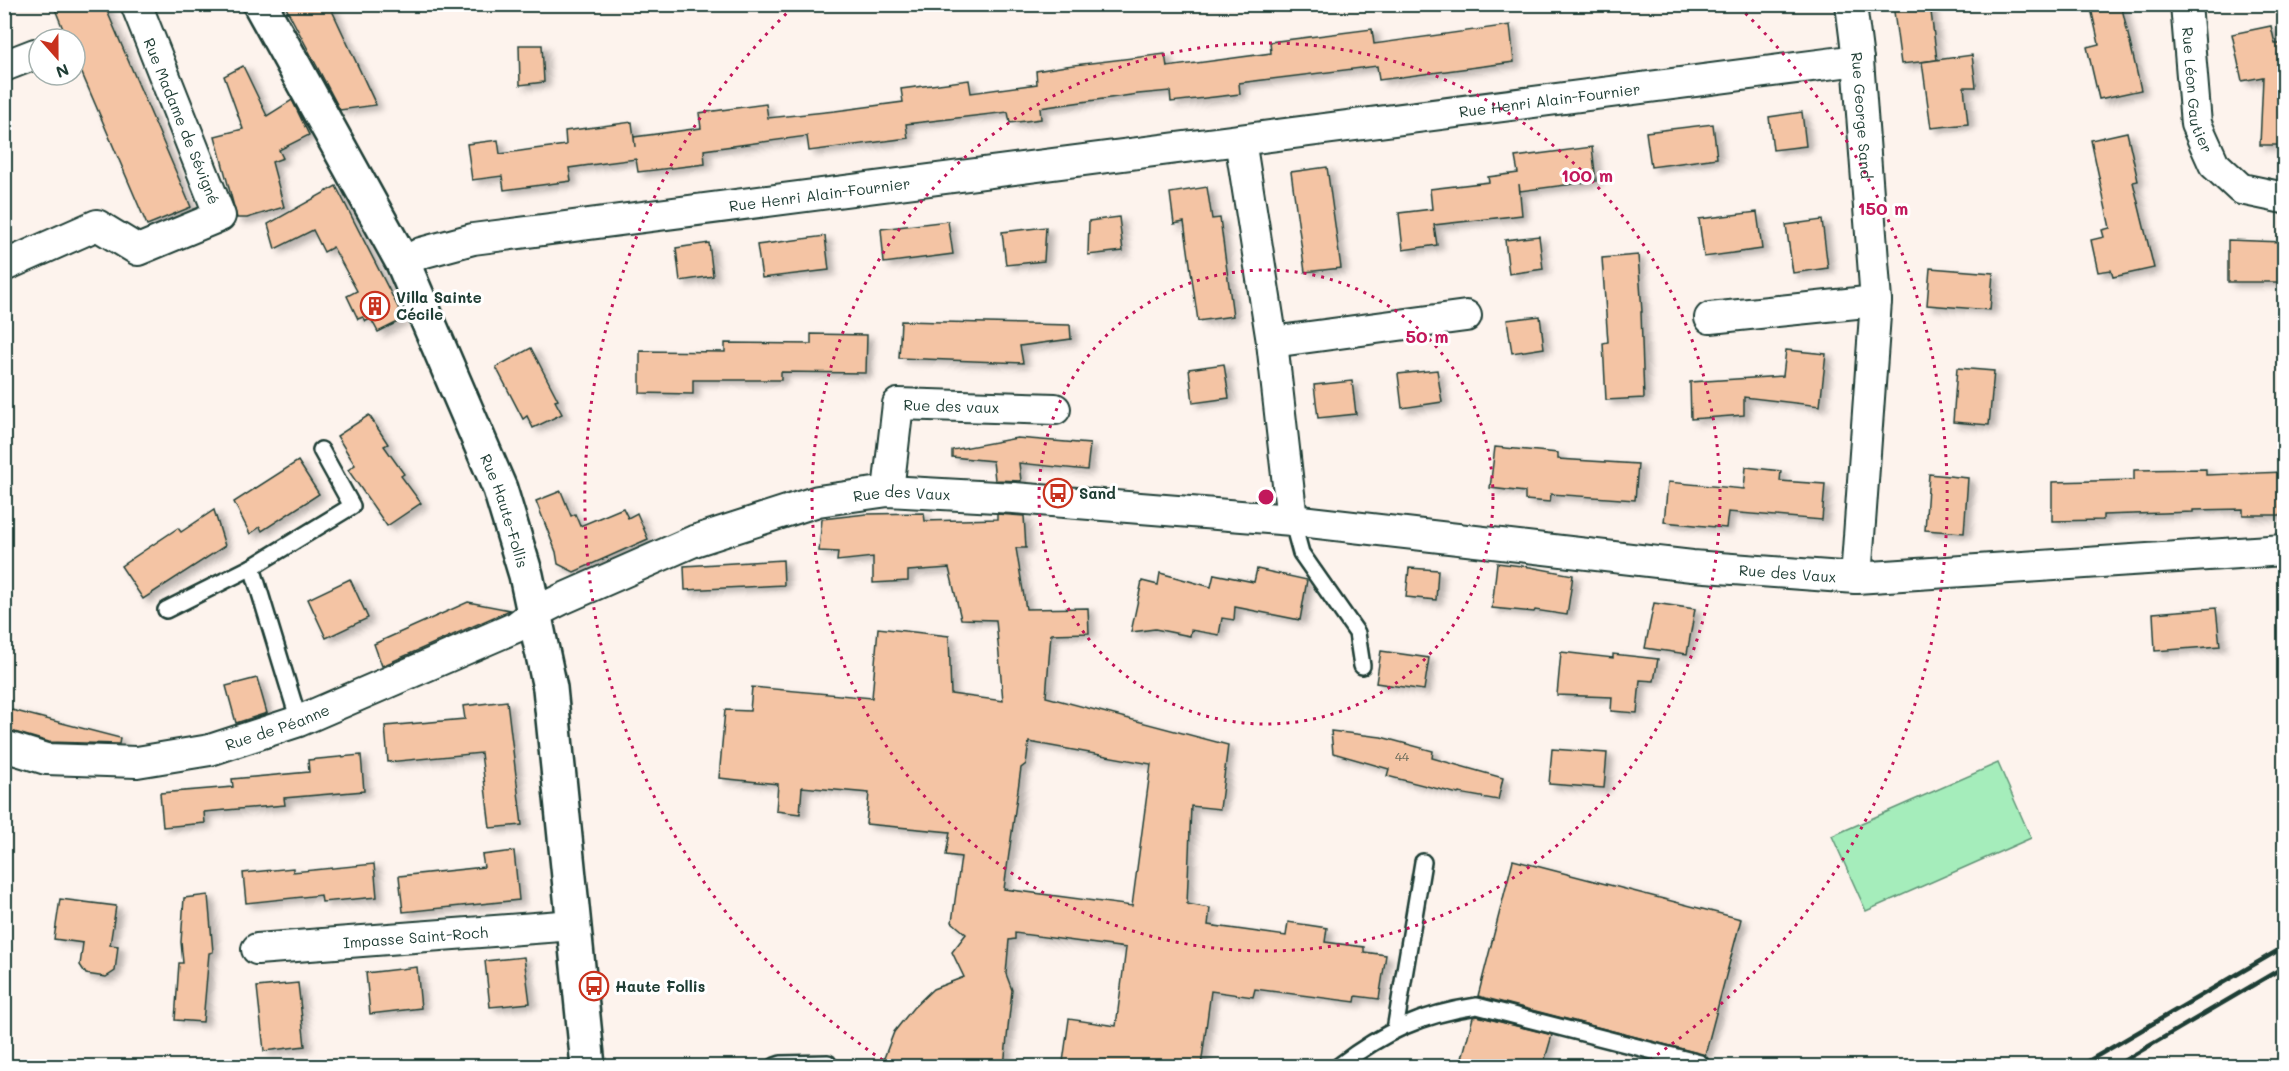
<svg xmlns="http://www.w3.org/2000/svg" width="2289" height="1071" font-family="Mali,sans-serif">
  <defs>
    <filter id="shadow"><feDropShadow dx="6" dy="4" stdDeviation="3" flood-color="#0004"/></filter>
  </defs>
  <rect width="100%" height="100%" fill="#fdf3ed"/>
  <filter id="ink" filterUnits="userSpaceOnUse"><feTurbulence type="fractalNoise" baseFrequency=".0167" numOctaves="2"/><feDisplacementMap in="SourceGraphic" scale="12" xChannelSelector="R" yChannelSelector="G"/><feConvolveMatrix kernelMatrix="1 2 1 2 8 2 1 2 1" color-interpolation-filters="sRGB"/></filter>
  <g filter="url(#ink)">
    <path fill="#a5edbb" stroke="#629578" stroke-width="1.5" d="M1998,763L2031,838L1866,911L1832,836Z"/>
    <g fill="#f4c4a4" stroke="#1f3d34" stroke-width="1.5" fill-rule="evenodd" filter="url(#shadow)">
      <path d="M53,4H104L191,207L147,225L75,57V39H67Z"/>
      <path d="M284,4H329L376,105L340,110Z"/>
      <path d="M1893,4H1930L1937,60L1901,64Z"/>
      <path d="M2090,4H2121L2141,90L2099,99L2087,47L2099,44Z"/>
      <path d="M1510,25L1514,62L1379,80L1377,66L1239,83L1240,94L1171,102L1170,91L1138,94L1040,108L1041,119L1010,123L1008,112L906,124L908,138L809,151L807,136L704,150L705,164L638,172L636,159L605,163L569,168L571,181L504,190L502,176L472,180L467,144L498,140L500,154L534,149L566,145L565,131L632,122L635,147L634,137L701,128L699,113L766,104L768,118L835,111L903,102L901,89L969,80L971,93L1037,84L1036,71L1066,66L1165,54L1167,67L1271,53L1270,42L1372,29L1374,44Z"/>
      <path d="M2271,26L2275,44H2284V145H2260L2263,77L2242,81L2232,34Z"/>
      <path d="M519,45H542L544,82L520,85Z"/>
      <path d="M1972,55L1976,87H1964L1968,124L1931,128L1922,62Z"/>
      <path d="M243,66L267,116L292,100L309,135L279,150L283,158L272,162L284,207L247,218H237L215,136L243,129L224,76Z"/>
      <path d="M1802,112L1806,146L1773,150L1769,117Z"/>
      <path d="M1713,124L1717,158L1651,167L1646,132Z"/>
      <path d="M2127,132L2138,181L2133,182L2154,268L2113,277L2111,270L2098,272L2091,240L2104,237L2102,230L2110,228L2091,140Z"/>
      <path d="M1592,147L1596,181L1520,191L1519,184L1522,215L1434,225L1437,245L1403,250L1399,213L1432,209L1430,189L1489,182L1488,177L1518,173L1515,157Z"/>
      <path d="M1327,167L1341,268L1305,272L1291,172Z"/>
      <path d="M336,186L404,319L378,332L371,319L366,321L363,317L358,319L347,296L357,291L333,247L324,252L313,230L275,249L268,224Z"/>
      <path d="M1207,187L1212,219L1220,218L1233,316L1198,321L1184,222L1174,224L1170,193Z"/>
      <path d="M1757,212L1762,249L1704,257L1699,219Z"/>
      <path d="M1119,217L1123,251L1088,255L1089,221Z"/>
      <path d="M1822,220L1828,268L1793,273L1786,225Z"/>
      <path d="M948,221L953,254L884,263L881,229Z"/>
      <path d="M1046,227L1044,261L1006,265L1002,232Z"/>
      <path d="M825,236L829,270L762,278L757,245Z"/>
      <path d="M1539,236L1543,269L1509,274L1505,240Z"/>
      <path d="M2228,240L2283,242V282H2228Z"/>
      <path d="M709,243L713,276L680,281L676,248Z"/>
      <path d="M1638,255L1642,312H1641L1644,398L1606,400L1603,343L1608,342L1602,258Z"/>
      <path d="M1930,268L1993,273L1990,310L1927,305Z"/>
      <path d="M1540,316L1544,348L1512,353L1507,320Z"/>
      <path d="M901,321L1070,325L1071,339L1020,346L1023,363L899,358Z"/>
      <path d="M811,334L867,335L866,373L781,372V380H693V394L640,393V351L725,352V343L811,344Z"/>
      <path d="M531,348L558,400L555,401L562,414L533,428L527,416L523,419L496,367Z"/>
      <path d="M1786,350L1826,354L1820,406L1744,397V415L1691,419L1690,382L1783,376Z"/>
      <path d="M1224,364L1229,398L1193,403L1189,369Z"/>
      <path d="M1957,368L1994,371L1989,425L1953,422Z"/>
      <path d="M1437,370L1442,402L1402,408L1398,374Z"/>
      <path d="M1352,381L1356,414L1318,418L1314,385Z"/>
      <path d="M369,415L388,444L384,446L404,474L401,476L421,503L387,526L348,470L355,465L337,436Z"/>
      <path d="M1017,438L1090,444L1087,470L1019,463L1021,481L995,480L993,461L952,457V450Z"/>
      <path d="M1495,447L1558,453V459L1638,464L1635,500L1551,494L1550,502L1525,500V492L1490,488Z"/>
      <path d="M298,461L319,494L262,531L260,527L250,534L234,502Z"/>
      <path d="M1746,467L1781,471L1780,481L1825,484L1822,520L1728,512L1726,528L1664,522L1668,482L1744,489Z"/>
      <path d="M2206,469V475L2284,472V515H2243V509L2193,510V512L2103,515V520L2052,521V482L2134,480V470Z"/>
      <path d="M1929,474L1968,478L1964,533L1925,530Z"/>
      <path d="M561,491L571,516L575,514L580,526L623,508L628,518L637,513L648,539L574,572L558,564L556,552L536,501Z"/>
      <path d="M214,510L225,546L143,599L121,566L178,528L181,532Z"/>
      <path d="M924,513L925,521L997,519V514L1024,516L1026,548H1016L1026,609L1088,608L1089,633L1051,634L1046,697L1228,745L1220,809L1191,806L1187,904L1210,908L1208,925L1286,936L1288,922L1327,928L1325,942L1364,947V952L1386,955L1379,999L1356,996L1355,1002L1255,989L1253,997L1211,991L1201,1066H1065V1062H1063L1069,1019L1116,1026L1126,948L1015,933V939L1009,940L1006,974L1012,990L1004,1066H881L894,1032L913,1008L933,989L964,977L952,952L966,934L952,922L961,857L946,855L950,832L866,824L869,793L802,787L800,814L776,811L778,784L719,778L725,710L750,711L752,687L872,698L878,628L949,636L951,694L1003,701L996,620L961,619L949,568L908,571V581L873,583V557L837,561L838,552L819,551L822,519L866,514ZM1029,742L1151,764L1132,906L1004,889L1021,768L1026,764Z"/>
      <path d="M783,560L784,585L685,590L684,566Z"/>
      <path d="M1497,563L1530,567L1573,575L1567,615L1535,610L1534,612L1492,608Z"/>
      <path d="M1409,568L1438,570L1436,600L1406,597Z"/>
      <path d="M1257,569L1307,580L1300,620L1235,607L1234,620L1222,618L1219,635L1191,630L1190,636L1155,629L1131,632L1142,581L1158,585L1160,573L1211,587L1214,574L1254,582Z"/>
      <path d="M350,579L368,618L326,638L308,599Z"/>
      <path d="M468,602L510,610L382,666L374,644Z"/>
      <path d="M1654,603L1695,609L1687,654L1645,648Z"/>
      <path d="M2216,608L2220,646L2155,651L2153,613Z"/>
      <path d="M1381,651L1429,658L1424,690L1376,683Z"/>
      <path d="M1561,652L1613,658V654L1658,659L1654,681L1640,680L1637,713L1611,711L1612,697L1557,695Z"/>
      <path d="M257,678L267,713L236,723L226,686Z"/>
      <path d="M507,701L522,825L490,828L481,753L388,762L385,726L465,719L463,706Z"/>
      <path d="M4,708L120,738L119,744L49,742L4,729Z"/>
      <path d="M1331,731L1381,737L1433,751L1432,758L1503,778L1498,800L1459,793L1458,794L1387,776L1389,769L1333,753Z"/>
      <path d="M1552,749L1607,753L1604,788L1549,784Z"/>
      <path d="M361,755L364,791L284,798L285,805L204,812L205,823L163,827L160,793L233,787L232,779L309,772L308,760Z"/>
      <path d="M514,851L519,900L403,912L399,876L484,867L482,855Z"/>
      <path d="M1513,860L1741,919L1705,1055L1478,996Z"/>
      <path d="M374,864L377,897L322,902L321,895L246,903L243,873L293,868V872Z"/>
      <path d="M208,895L213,952L209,953L203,1022L175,1020L179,963H183L181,942L184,898Z"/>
      <path d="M60,899L116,906L110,945L118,946L115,971L106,977L86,974L80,965L83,943L54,939Z"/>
      <path d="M524,957L530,1003L490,1007L485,961Z"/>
      <path d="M417,967L421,1008L370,1014L366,973Z"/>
      <path d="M298,983L305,1046L264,1051L257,987Z"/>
      <path d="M1477,1016L1552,1035L1543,1066H1460L1473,1017Z"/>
    </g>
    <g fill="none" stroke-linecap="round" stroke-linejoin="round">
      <g stroke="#1f3d34" stroke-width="20">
        <g id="lane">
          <path d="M1292,520L1301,553L1357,633L1362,666"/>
          <path d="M252,567L352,506L321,450"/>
          <path d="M166,610L252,567L299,721"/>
          <path d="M1395,1030L1423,862"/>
          <path d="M775,1066L781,1064L828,1063"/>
          <path d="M1339,1066C1383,1032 1422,1014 1477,1006L1700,1063"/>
        </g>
      </g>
      <g stroke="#1f3d34" stroke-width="34">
        <g id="street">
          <path id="s1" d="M1851,4L1858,60L1876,301L1856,578"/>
          <path id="s2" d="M2186,4L2196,124L2214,164L2241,189L2284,198"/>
          <path d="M4,66L35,54"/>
          <path d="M1240,140L1272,342L1292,520"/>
          <path id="s3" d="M403,263L421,253L473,239L1858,60"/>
          <path d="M4,266L97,225L138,250L220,216L136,4"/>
          <path d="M1710,318L1876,301"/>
          <path d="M1272,342L1466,316"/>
          <path id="s4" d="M888,491L898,404L1055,409"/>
          <path id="s5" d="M4,746L46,759L137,762L210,750L299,721L516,627L534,613L560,600L694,541L818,501L888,491L1014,498L1292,520L1692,566L1856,578L2284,550"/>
          <path id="s6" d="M257,949L574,925"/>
        </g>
      </g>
      <g stroke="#1f3d34" stroke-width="38">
        <g id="secondary">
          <path id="s7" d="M260,4L403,263L500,489L526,575L550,688L588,1066"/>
        </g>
      </g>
      <use href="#lane" stroke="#fff" stroke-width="15"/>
      <use href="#street" stroke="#fff" stroke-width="30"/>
      <use href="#secondary" stroke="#fff" stroke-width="33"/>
      <g stroke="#1f3d34" stroke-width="4.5">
        <path d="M2080,1066L2284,947"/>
        <path d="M2115,1066L2284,967"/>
      </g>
    </g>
  </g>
  <g fill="none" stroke="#c2185b" stroke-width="3" stroke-dasharray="3 6">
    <circle cx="1266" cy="497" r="227"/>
    <circle cx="1266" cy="497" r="454"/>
    <path d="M890 1065A681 681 0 0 1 793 7M1739 7A681 681 0 0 1 1642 1065"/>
  </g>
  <defs>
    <g id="building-ring" transform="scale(1.5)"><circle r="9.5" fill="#fff" stroke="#c8321e" stroke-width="1.5"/><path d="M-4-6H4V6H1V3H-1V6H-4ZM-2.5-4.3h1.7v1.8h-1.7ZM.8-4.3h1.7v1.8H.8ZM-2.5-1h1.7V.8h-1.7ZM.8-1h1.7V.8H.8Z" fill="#c8321e"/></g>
    <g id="bus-ring" transform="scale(1.5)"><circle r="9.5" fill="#fff" stroke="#c8321e" stroke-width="1.5"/><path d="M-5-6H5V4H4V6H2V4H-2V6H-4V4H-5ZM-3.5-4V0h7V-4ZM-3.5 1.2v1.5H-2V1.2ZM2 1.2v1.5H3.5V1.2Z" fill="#c8321e"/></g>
  </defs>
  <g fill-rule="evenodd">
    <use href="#building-ring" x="375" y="306"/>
    <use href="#bus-ring" x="1058" y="493"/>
    <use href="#bus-ring" x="594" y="986"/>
  </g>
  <g text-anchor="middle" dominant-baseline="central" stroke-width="6" stroke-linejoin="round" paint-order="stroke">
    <g font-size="12" fill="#545f50">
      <text x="1402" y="756">44</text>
    </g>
    <g font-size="15" fill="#1f3d34" stroke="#fff">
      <text stroke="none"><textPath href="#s2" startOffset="87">Rue Léon Gautier</textPath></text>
      <text stroke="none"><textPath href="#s3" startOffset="1160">Rue Henri Alain-Fournier</textPath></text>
      <text stroke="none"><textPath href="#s1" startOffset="112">Rue George Sand</textPath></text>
      <text transform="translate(182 121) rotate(68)">Rue Madame de Sévigné</text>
      <text stroke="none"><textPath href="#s3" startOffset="424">Rue Henri Alain-Fournier</textPath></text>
      <text stroke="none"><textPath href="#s4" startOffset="141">Rue des vaux</textPath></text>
      <text stroke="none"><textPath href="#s5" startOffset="952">Rue des Vaux</textPath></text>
      <text stroke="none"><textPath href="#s7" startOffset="564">Rue Haute-Follis</textPath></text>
      <text stroke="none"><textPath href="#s5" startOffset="1842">Rue des Vaux</textPath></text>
      <text stroke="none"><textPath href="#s5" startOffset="280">Rue de Péanne</textPath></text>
      <text stroke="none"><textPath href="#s6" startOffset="159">Impasse Saint-Roch</textPath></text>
    </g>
    <g font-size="15" font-weight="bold" fill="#1f3d34" stroke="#fff" text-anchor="start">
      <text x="396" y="297">Villa Sainte<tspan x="396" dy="17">Cécile</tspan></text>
      <text x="1079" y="493">Sand</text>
      <text x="615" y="986">Haute Follis</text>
    </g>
  </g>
  <circle cx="1266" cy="497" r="9" fill="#c2185b" stroke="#fff" stroke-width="3"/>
  <g font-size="18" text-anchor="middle" font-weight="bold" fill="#c2185b" stroke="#fff" stroke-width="6" stroke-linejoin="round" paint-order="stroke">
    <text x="1587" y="182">100 m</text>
    <text x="1883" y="215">150 m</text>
    <text x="1427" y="343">50 m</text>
  </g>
  <rect width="2289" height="1071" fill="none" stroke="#fff" stroke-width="24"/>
  <rect x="12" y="12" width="2265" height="1047" fill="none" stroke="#1f3d34" stroke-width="2" filter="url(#ink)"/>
  <g transform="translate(57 57) rotate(159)"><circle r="28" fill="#ffffff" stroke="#a5b1ae" stroke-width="1.5"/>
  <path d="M0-4.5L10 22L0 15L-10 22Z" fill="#c8321e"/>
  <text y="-9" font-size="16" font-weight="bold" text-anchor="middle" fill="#1f3d34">N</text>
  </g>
</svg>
